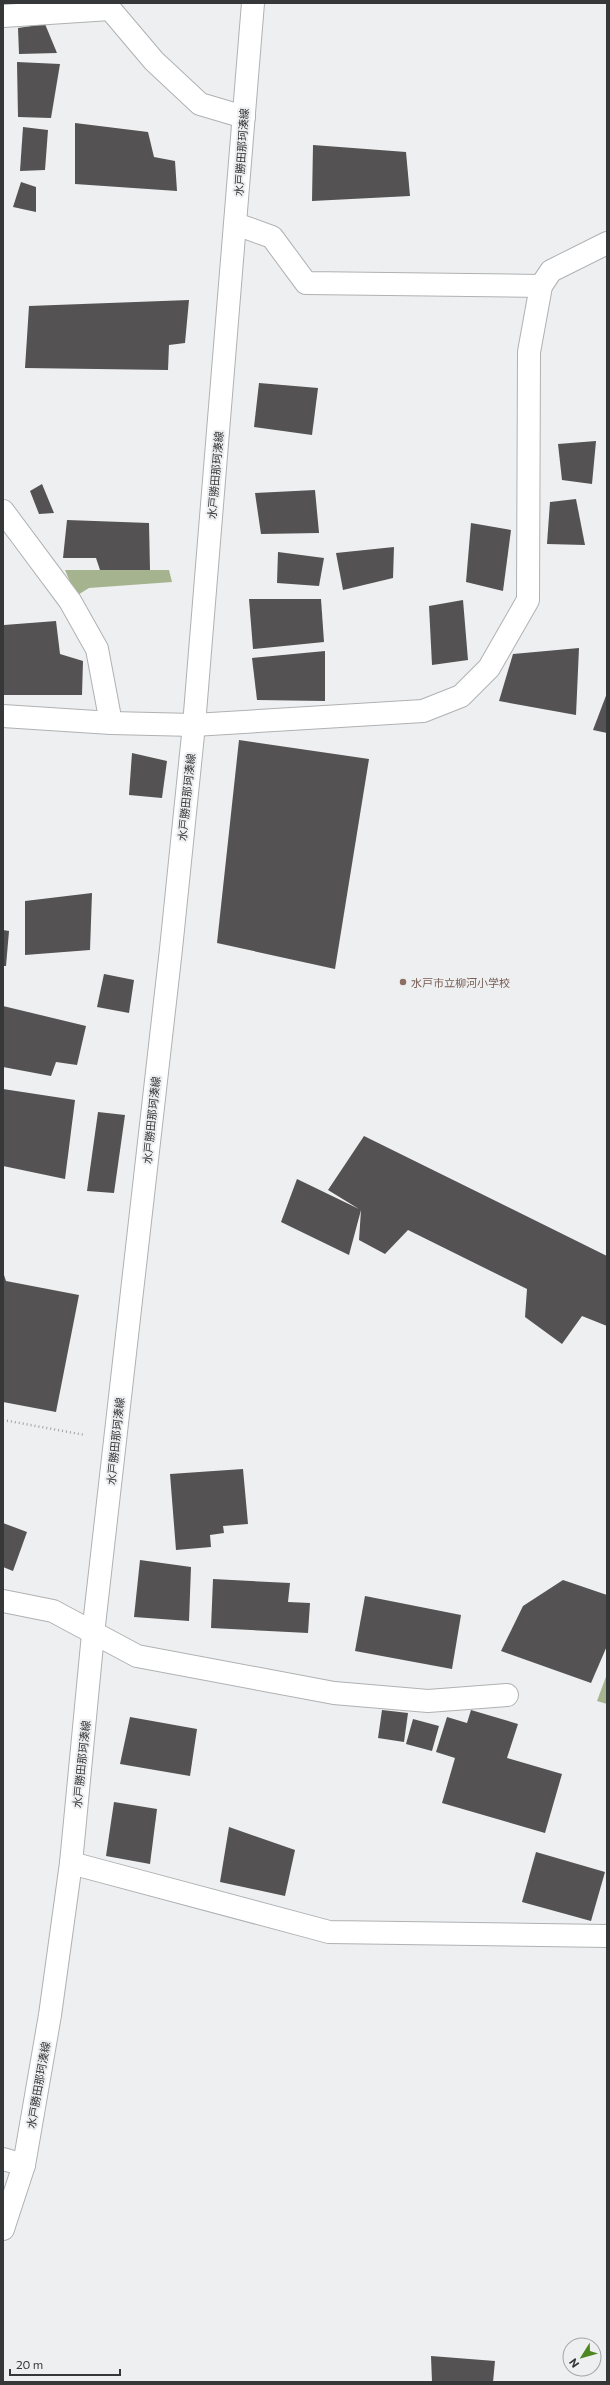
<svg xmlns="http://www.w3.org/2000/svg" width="610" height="2385" font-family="Commissioner,'Noto Sans JP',sans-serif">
  <rect width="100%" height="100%" fill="#eeeff1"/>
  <g fill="#a5b38f">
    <path d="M65,570H169L172,582L89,588L76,596Z"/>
    <path d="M607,1674V1704L597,1701Z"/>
  </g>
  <g fill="#545252">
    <path d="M45,24L57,53L19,54L18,28Z"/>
    <path d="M17,62L60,64L51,118L18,117Z"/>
    <path d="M75,123L148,132L154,157L175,161L177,191L75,184Z"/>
    <path d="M23,127L48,130L45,170L20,171Z"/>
    <path d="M313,145L406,152L410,196L312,201Z"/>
    <path d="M21,182L36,187V212L13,207Z"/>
    <path d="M189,300L185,343L169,345L168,370L25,368L29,306Z"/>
    <path d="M259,383L318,388L312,435L254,427Z"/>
    <path d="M596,441L592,484L562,480L558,444Z"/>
    <path d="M42,484L54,513L39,514L30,491Z"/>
    <path d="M315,490L319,533L261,534L255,493Z"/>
    <path d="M576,499L585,545L547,544L550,502Z"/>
    <path d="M67,520L149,523L150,570H100L96,558H63Z"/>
    <path d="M471,523L511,530L503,591L466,582Z"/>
    <path d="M394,547L393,578L343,590L336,553Z"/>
    <path d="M278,552L324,558L319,586L277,583Z"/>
    <path d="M249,599H321L324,642L253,649Z"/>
    <path d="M463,600L468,660L432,665L429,606Z"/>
    <path d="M56,621L60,654L83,661L82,695H3L4,625Z"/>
    <path d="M579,648L576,715L499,701L513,654Z"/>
    <path d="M325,651V701L257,700L252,658Z"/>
    <path d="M607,693V733L593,730Z"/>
    <path d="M239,740L369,759L335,969L217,943Z"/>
    <path d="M132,753L167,761L162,798L129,795Z"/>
    <path d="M92,893L90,950L25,955V901Z"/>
    <path d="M3,930L9,931L6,966H3Z"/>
    <path d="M104,974L134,980L129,1013L97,1007Z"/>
    <path d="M3,1006L86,1026L77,1065L56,1062L51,1076L3,1067Z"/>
    <path d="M3,1089L75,1100L65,1179L3,1166Z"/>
    <path d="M98,1112L125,1115L114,1193L87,1191Z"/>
    <path d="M364,1136L607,1256V1326L582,1316L562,1344L525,1317L527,1289L408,1230L385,1254L359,1240L361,1210L349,1255L281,1222L297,1179L359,1209L328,1190Z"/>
    <path d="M3,1272L6,1281L79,1295L56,1412L3,1402Z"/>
    <path d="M243,1469L248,1524L223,1526L224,1533L210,1535L211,1547L176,1550L170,1474Z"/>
    <path d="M3,1523L27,1532L13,1571L3,1567Z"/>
    <path d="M140,1560L191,1567L189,1621L134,1617Z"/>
    <path d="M213,1579L290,1583L288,1602L310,1603L308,1633L211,1628Z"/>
    <path d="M563,1580L607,1595V1646L591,1683L501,1651L523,1606Z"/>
    <path d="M365,1596L461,1615L452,1669L355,1651Z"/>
    <path d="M382,1710L408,1713L404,1742L378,1738Z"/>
    <path d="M471,1710L518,1724L507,1758L562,1774L545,1833L442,1803L455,1758L436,1752L447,1717L467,1723Z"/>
    <path d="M130,1717L197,1729L190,1776L120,1764Z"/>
    <path d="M413,1719L439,1726L432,1751L406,1744Z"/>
    <path d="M114,1802L157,1809L150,1864L106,1856Z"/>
    <path d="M229,1827L295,1850L285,1896L220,1882Z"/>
    <path d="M536,1852L605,1872L591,1921L522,1902Z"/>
    <path d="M431,2356L495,2361L493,2382H432Z"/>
  </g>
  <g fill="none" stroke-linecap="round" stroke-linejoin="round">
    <g stroke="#afb1b2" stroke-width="24">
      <g id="street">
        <path d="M109,3L110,9L154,61L200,104L244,117"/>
        <path d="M3,16L110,9"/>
        <path d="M236,224L272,237L306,283L541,286"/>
        <path d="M3,511L70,601L97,649L111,723"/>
        <path d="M3,716L111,723L194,725L423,711L461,696L489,668L528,600L529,352L541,286L551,271L607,243"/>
        <path d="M3,1601L53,1611L137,1656L334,1693L428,1701L507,1695"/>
        <path d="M71,1863L329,1932L607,1936"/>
        <path d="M3,2159L24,2165"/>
      </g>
    </g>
    <g stroke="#afb1b2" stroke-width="24">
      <path id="primary" d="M3,2229L24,2165L50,2015L71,1863L93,1634L171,949L194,725L253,3"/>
    </g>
    <path stroke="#a0a1a3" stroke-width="2.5" stroke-dasharray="1 3" stroke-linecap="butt" d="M3,1420L85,1435"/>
    <use href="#street" stroke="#fff" stroke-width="22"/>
    <use href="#primary" stroke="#fff" stroke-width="22"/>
  </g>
  <circle fill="#8d6e63" stroke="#eeeff1" stroke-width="1.5" cx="403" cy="982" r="4"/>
  <g text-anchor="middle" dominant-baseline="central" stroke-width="4" stroke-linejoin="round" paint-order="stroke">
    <g font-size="11" fill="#363738" stroke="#eeeff1">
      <text transform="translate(241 152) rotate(-86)">水戸勝田那珂湊線</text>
      <text transform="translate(215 475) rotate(-85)">水戸勝田那珂湊線</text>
      <text transform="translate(186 797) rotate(-84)">水戸勝田那珂湊線</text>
      <text transform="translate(151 1120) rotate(-84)">水戸勝田那珂湊線</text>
      <text transform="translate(115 1441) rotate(-84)">水戸勝田那珂湊線</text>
      <text transform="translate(81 1764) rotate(-84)">水戸勝田那珂湊線</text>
      <text transform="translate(38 2085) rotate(-80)">水戸勝田那珂湊線</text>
    </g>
    <g font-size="11" fill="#785e54" stroke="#eeeff1" text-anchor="start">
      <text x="411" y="982">水戸市立柳河小学校</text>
    </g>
  </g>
  <rect width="610" height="2385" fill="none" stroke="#363738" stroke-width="8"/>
  <g transform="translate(582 2357) rotate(233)"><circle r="19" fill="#eeeff1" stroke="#a4a5a7"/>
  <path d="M0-3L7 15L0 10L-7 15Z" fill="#4e8722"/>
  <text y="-6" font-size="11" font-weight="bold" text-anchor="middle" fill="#363738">N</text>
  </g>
  <path d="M10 2369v6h110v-6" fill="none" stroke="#363738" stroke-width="2"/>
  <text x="16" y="2369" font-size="12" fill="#363738" stroke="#eeeff1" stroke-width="3" paint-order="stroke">20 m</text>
</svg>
